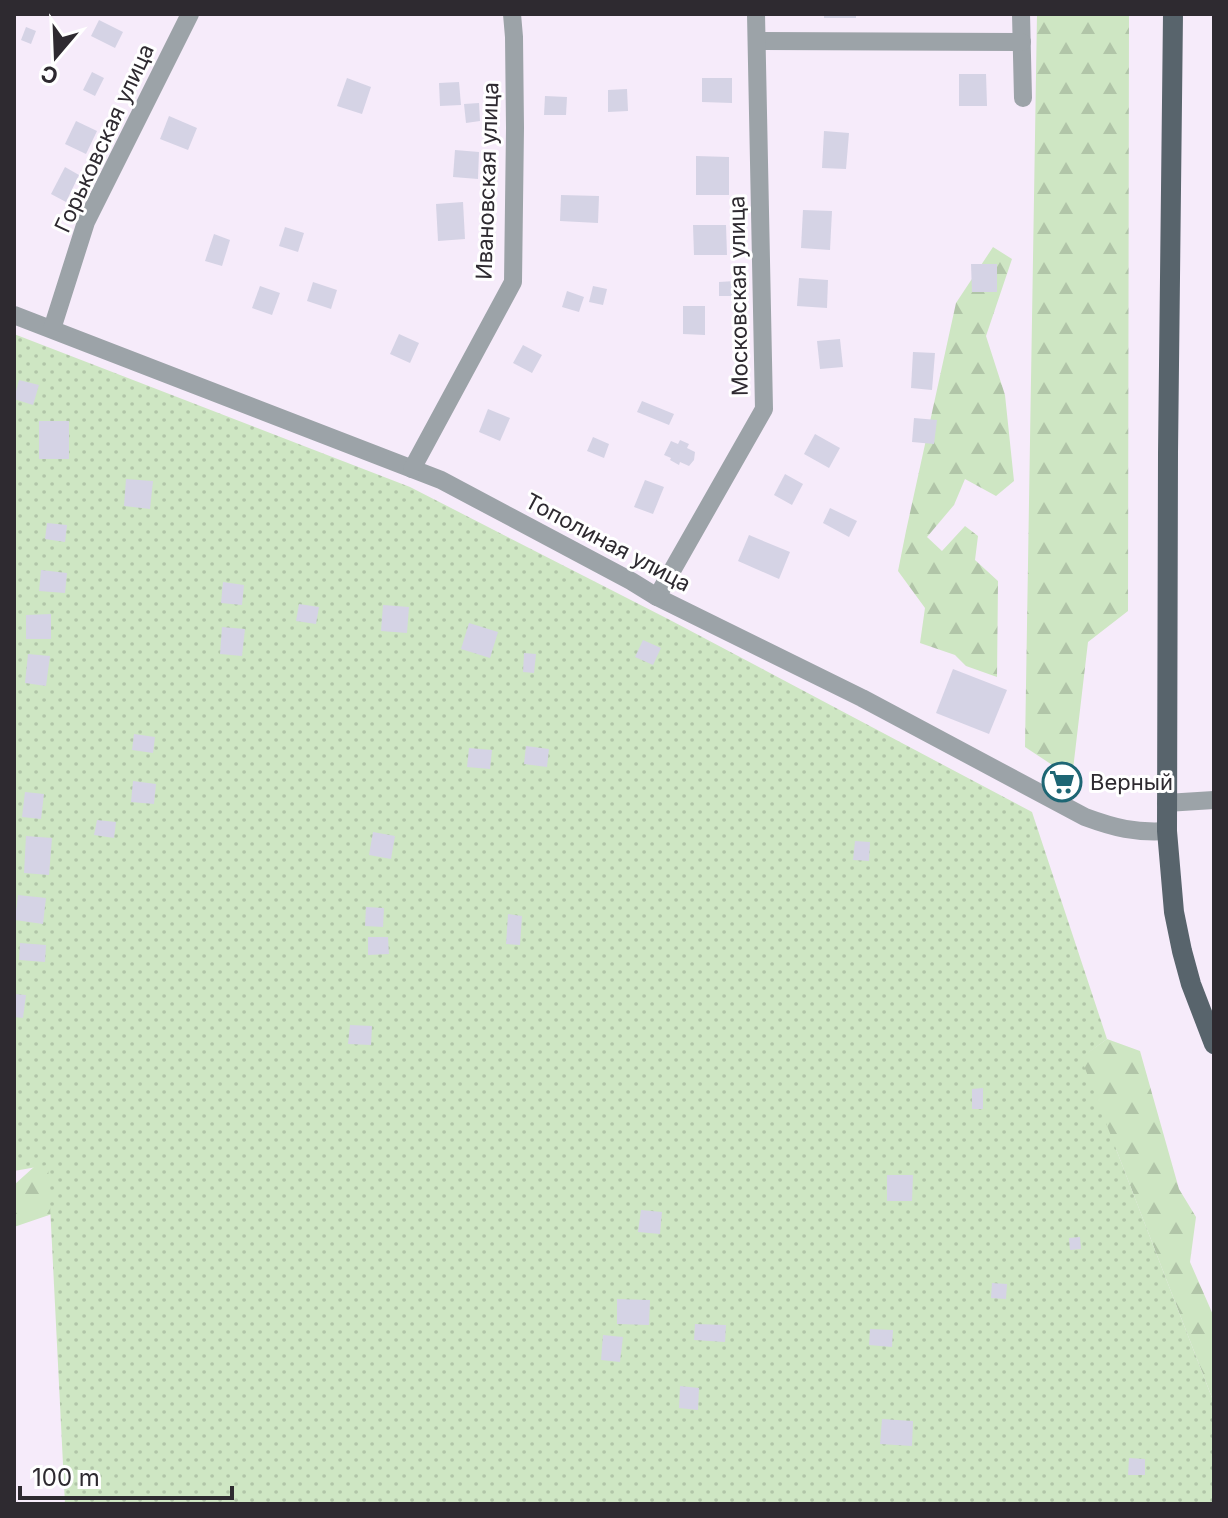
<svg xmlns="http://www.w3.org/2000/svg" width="1228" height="1518" font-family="Inter,sans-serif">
  <defs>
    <pattern id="forest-firs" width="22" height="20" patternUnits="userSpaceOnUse" patternTransform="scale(2)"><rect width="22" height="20" fill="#cee6c3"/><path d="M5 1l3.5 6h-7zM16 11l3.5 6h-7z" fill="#b1c5a8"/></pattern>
    <pattern id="park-dots" width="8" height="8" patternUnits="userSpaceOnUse" patternTransform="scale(2)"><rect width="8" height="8" fill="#cee6c3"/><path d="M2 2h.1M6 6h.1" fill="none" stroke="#b1c5a8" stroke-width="1.8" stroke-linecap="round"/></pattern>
  </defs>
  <rect width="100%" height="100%" fill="#f6ebfa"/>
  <g fill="url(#forest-firs)">
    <path d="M1037,14H1129L1128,611L1088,642L1072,778L1025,747Z"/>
    <path d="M993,247L1012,259L986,336L1005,395L1014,481L996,496L965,479L954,505L927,537L942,551L965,526L978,536L975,560L998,581L997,677L966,666L955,655L920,643L925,608L898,571L906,531L956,303Z"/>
    <path d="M1107,1039L1140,1051L1179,1189L1196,1217L1190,1262L1214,1317V1403L1116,1149L1047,1086L1080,1058Z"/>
    <path d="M56,1116L93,1200L14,1227V1185L35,1166Z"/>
  </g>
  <path fill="url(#park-dots)" d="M14,334L410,487L670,620L1032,812L1107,1039L1081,1058L1214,1403V1504H65L48,1165L14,1171Z"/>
  <g fill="#d5d3e5">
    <rect x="824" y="14" width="32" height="4"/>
    <path d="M99,20L123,32L115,48L91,36Z"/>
    <path d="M26,27L36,31L31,44L21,40Z"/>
    <path d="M92,72L104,78L95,96L83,90Z"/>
    <path d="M959,74H986L987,106H959Z"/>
    <path d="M347,78L371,87L362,114L337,106Z"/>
    <path d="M702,78H732V103L702,102Z"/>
    <path d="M459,82L461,105L440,106L439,83Z"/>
    <path d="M627,89L628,111L608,112V90Z"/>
    <path d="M545,96L567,97L566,115H544Z"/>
    <path d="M479,103L480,121L466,123L464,104Z"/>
    <path d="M169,116L197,128L188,150L160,139Z"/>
    <path d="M76,121L97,131L86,154L65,144Z"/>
    <path d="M824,131L849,133L846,169L822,168Z"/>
    <path d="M455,150L479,152L478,179L453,177Z"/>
    <path d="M696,156L729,157V195H696Z"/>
    <path d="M65,167L79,175L66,202L51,194Z"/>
    <path d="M561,195L599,196L598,223L560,221Z"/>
    <path d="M463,202L465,239L438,241L436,204Z"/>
    <path d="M803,210L832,211L830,250L801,248Z"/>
    <path d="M693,225H726L727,255H694Z"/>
    <path d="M285,227L304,233L298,252L279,246Z"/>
    <path d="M214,234L230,240L222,266L205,261Z"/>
    <path d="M971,264H997V292H972Z"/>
    <path d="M799,278L828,280L827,308L797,306Z"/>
    <path d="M735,281V296H719V282Z"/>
    <path d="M313,282L337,290L331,309L307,301Z"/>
    <path d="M260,286L280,293L272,315L252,308Z"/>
    <path d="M593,286L607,289L603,305L589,302Z"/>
    <path d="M567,291L584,297L579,312L562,307Z"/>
    <path d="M683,306H705V335L683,334Z"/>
    <path d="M399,334L419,343L410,363L390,354Z"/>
    <path d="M840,339L843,367L820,369L817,341Z"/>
    <path d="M523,345L542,355L532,373L513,363Z"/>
    <path d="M913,352L935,353L932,390L911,388Z"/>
    <path d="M19,380L39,385L33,405L14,399Z"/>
    <path d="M642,401L674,414L669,425L637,412Z"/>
    <path d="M488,409L510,418L500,441L479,432Z"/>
    <path d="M914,418L937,420L934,444L912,442Z"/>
    <rect x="39" y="421" width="30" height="38"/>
    <path d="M815,434L840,448L829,468L804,454Z"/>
    <path d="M593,437L609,444L604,458L587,451Z"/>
    <path d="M680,440L689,444L687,448L695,452L694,460L689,466L680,462L679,465L670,460L671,458L664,455L671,441L678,444Z"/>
    <path d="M785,474L803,484L792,505L774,495Z"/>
    <path d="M126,479L153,481L150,509L124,506Z"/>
    <path d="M645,480L664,487L653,514L634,507Z"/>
    <path d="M830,508L857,521L849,537L823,523Z"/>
    <path d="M47,523L67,525L65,542L45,539Z"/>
    <path d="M749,535L790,552L779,579L738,561Z"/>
    <path d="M41,570L67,573L65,593L39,591Z"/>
    <path d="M223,582L244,585L242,605L221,603Z"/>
    <path d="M299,604L319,607L316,624L296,621Z"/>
    <path d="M383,605L409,607L407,633L381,631Z"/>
    <path d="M51,614V639H26V615Z"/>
    <path d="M469,623L498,632L490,658L461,649Z"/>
    <path d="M222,627L245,629L242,656L220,654Z"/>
    <path d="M643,640L661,648L653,665L635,657Z"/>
    <path d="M524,653L536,654L534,673L523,672Z"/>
    <path d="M28,654L50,656L46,686L25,683Z"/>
    <path d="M953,669L1007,690L989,734L936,713Z"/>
    <path d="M134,734L155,737L153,753L132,750Z"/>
    <path d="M526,746L549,749L547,767L524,764Z"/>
    <path d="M469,748L492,750L490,769L467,767Z"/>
    <path d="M133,781L156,784L154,804L131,802Z"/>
    <path d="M25,792L44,794L41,819L22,817Z"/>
    <path d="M97,820L116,822L114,838L94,835Z"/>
    <path d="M373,832L395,836L391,859L369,855Z"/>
    <path d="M26,836L52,838L49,875L24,873Z"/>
    <path d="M855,841L870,842L869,861L853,860Z"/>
    <path d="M18,895L46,898L43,924L15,920Z"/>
    <path d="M366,907L384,908L383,927L365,926Z"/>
    <path d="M508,914L522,916L520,945L506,944Z"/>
    <path d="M368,937H388L389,954L368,955Z"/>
    <path d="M20,943L46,945L45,962L19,960Z"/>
    <path d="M14,994L26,995L23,1018L14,1017Z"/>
    <path d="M350,1025L372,1026L371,1045L348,1044Z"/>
    <path d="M983,1088V1109H972V1089Z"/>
    <path d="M887,1175H913L912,1201H887Z"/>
    <path d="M641,1210L662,1212L660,1234L638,1232Z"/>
    <path d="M1080,1237L1081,1249L1070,1250L1069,1238Z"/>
    <path d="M992,1283L1007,1284L1006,1299L991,1298Z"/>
    <path d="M617,1299L650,1300L649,1325L617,1324Z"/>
    <path d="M695,1324L726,1325L725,1342L694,1340Z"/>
    <path d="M870,1329L893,1330L892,1347L869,1345Z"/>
    <path d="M603,1335L623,1337L620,1362L601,1360Z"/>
    <path d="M680,1386L699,1388L698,1410L679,1408Z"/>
    <path d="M882,1419L913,1421L912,1446L880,1444Z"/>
    <path d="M1129,1458L1145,1459V1475H1128Z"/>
  </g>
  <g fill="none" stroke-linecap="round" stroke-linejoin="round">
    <g stroke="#9ca3a8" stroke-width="18">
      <path d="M1021,14L1023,98"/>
      <path d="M757,41L1022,42"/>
      <path d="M14,315L441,480L631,581L657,597L862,698L1085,817C1115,828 1135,833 1167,831"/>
      <path d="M52,329L86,222L190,14"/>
      <path d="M412,469L513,282L515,128L514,37L512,14"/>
      <path d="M657,597L764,409L756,14"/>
      <path d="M1166,803L1214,800"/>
    </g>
    <path stroke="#58646c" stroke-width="20" d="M1173,14L1168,453L1167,831L1174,912L1182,951L1191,984L1214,1044"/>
  </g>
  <defs>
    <g id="supermarket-ring" transform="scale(2)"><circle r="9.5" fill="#fff" stroke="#1e6674" stroke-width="1.5"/><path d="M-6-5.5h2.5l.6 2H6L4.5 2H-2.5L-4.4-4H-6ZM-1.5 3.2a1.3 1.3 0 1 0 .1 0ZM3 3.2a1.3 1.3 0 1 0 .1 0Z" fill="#1e6674"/></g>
  </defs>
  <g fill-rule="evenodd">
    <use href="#supermarket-ring" x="1062" y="782"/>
  </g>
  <g text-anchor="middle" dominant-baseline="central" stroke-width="6" stroke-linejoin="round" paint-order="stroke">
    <g font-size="22" fill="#2e2a30" stroke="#fff">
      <text transform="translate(104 138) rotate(-65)">Горьковская улица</text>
      <text transform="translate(487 181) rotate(-88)">Ивановская улица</text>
      <text transform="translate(738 296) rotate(-91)">Московская улица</text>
      <text transform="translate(608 542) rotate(28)">Тополиная улица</text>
    </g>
    <g font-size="22" fill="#2e2a30" stroke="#fff" text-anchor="start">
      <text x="1090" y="782">Верный</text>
    </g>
  </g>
  <rect width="1228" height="1518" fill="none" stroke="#2e2a30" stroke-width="32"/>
  <g transform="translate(56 56) rotate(199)" stroke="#ffffff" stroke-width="6" paint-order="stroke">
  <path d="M0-6L14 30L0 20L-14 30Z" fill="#2e2a30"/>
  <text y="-12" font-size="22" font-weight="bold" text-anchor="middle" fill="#2e2a30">С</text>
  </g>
  <path d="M20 1486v12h212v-12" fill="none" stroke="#2e2a30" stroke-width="4"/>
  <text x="32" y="1486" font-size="24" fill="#2e2a30" stroke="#ffffff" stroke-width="6" paint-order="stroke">100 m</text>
</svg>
